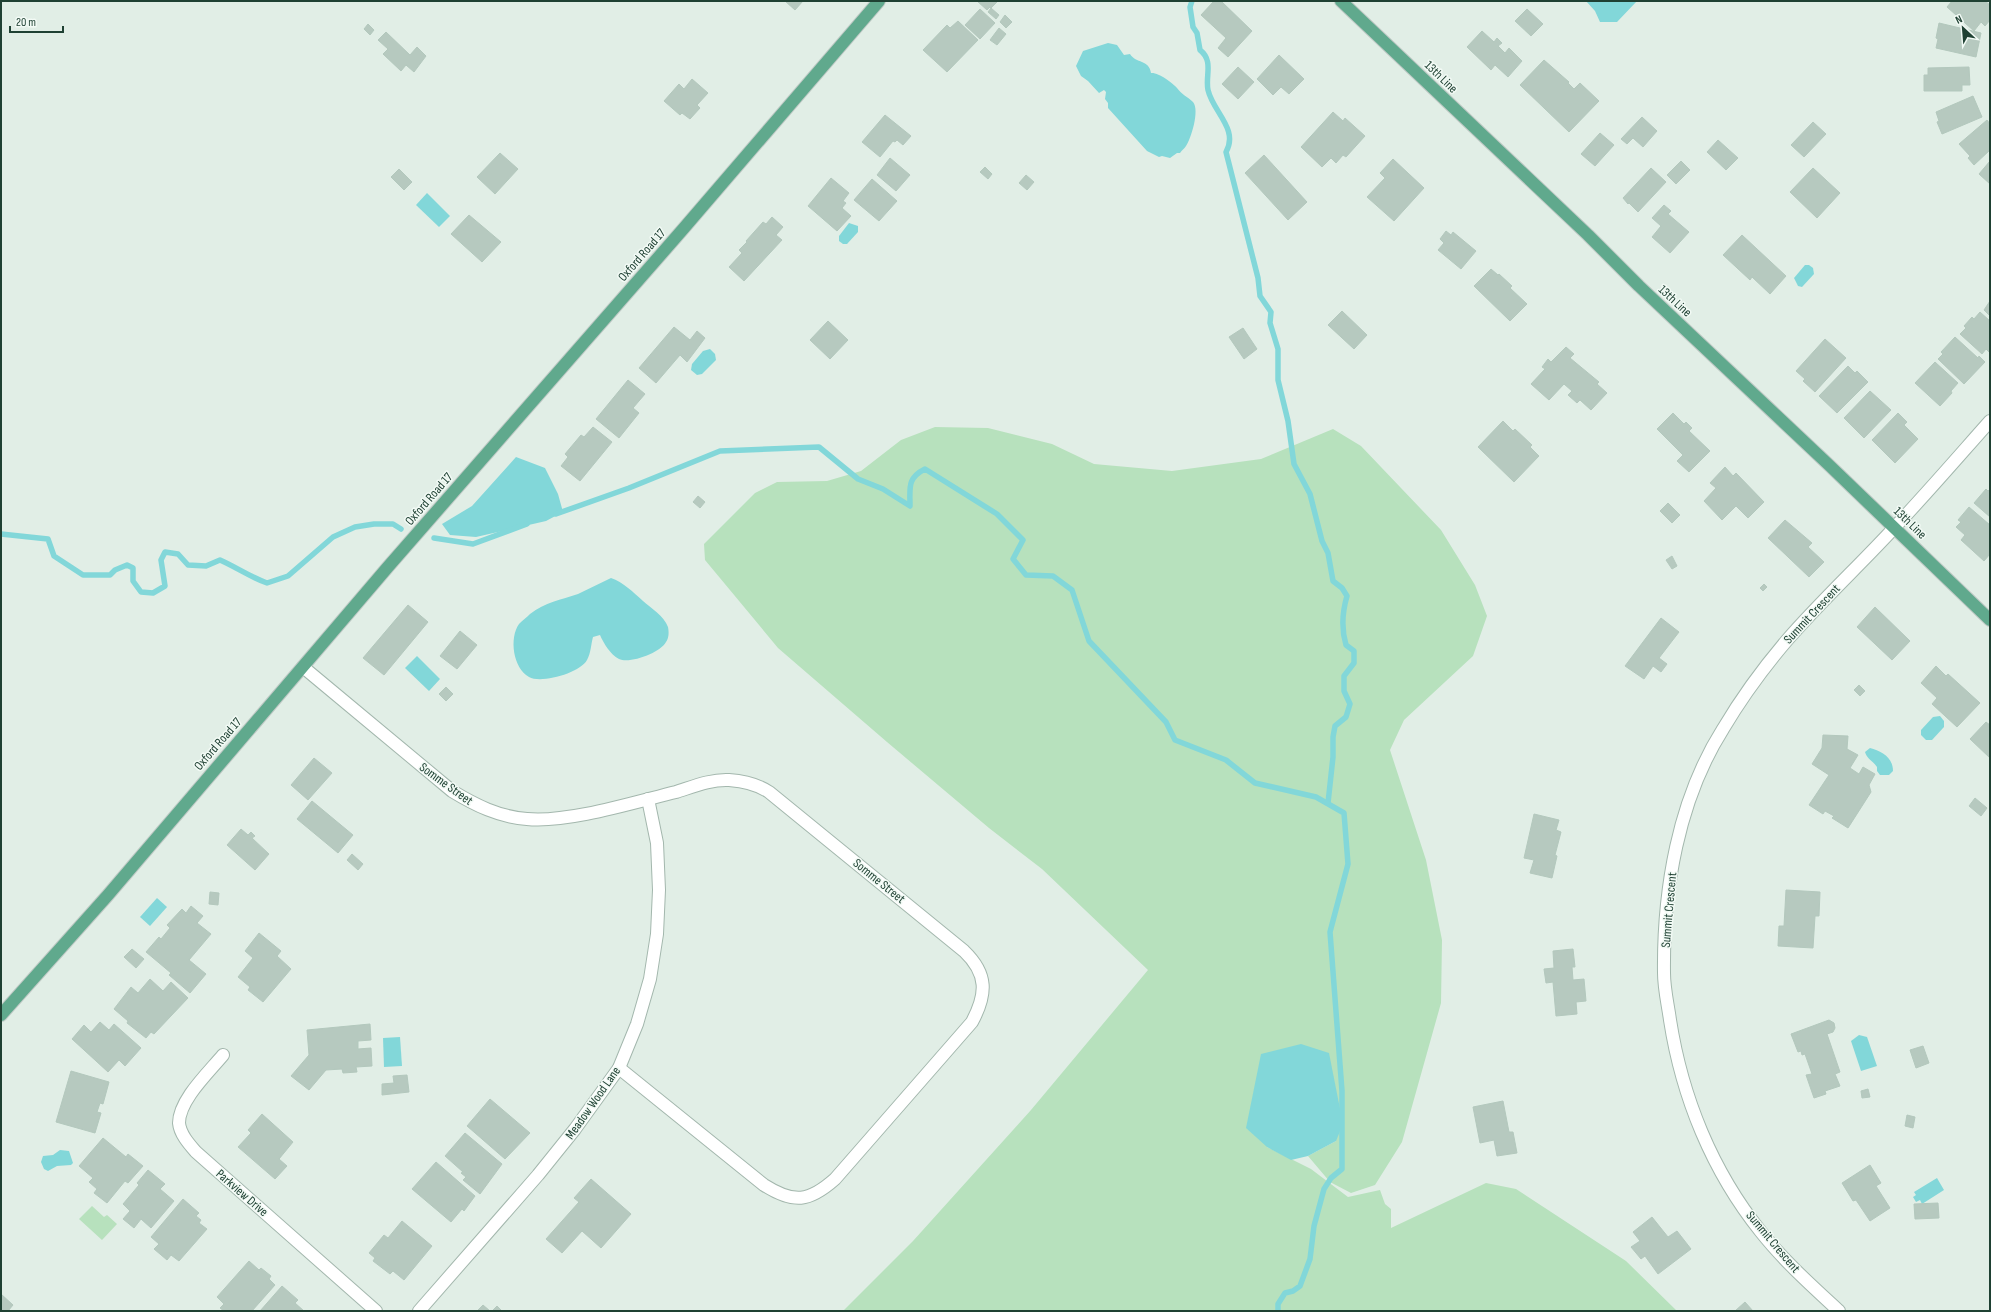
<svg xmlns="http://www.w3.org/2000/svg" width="1991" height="1312" font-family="'Sofia Sans Condensed',sans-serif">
  <rect width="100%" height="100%" fill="#e1eee6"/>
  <g fill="#b7e1bd">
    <path d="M935,427L988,428L1052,444L1094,464L1172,471L1261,459L1333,429L1361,446L1441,530L1475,585L1487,616L1473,656L1404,720L1390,750L1426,860L1442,940L1441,1003L1402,1142L1375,1185L1351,1193L1330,1182L1308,1156L1336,1141L1267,1147L1311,1169L1348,1197L1380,1190L1385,1204L1391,1209V1228L1486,1183L1516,1189L1626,1261L1677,1311H843L913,1241L1031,1110L1148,970L1042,869L989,828L887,742L778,648L705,560L704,544L755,493L777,482L827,481L861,471L901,440Z"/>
    <path d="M92,1206L104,1217L107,1215L117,1224L102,1240L79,1219Z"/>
  </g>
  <g fill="#82d7d9">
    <path d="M1586,1H1637L1617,22H1600L1595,11Z"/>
    <path d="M1108,43L1117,45L1124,55L1130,54C1136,64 1149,59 1151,73C1158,72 1173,83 1177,88C1181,94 1188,97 1193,102C1200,110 1191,139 1186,146C1184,149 1182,150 1180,153H1177L1170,158L1162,156L1159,157L1147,151L1108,108V103L1105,99L1106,92L1104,90L1099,93L1088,81L1081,76L1076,66L1083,51Z"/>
    <path d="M427,193L450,216L439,227L416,205Z"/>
    <path d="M849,223L858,226V232L847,244H843L839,241V236Z"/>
    <path d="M1805,265H1809L1813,268L1814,274L1802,287L1798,286L1794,278Z"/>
    <path d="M710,349L715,354L716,360L702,374L697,375L691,370L692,364L703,351Z"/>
    <path d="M516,457L545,468L558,494L563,512L546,521L476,537L450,535L442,524L472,506Z"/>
    <path d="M611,578C623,582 633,592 643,601C651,608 664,616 668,627C669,632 669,638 666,642C660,653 630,664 619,659C610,654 604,644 600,635L593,637C591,644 591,653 587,660C580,673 541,684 529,677C513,668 509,638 519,624C522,621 527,617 530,614C545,602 561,600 578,594C589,589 600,583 611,578Z"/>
    <path d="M417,656L440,679L429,691L405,668Z"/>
    <path d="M1940,716L1944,721V727L1932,740H1926L1921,735V730L1933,717Z"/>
    <path d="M1870,748C1881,751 1893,757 1893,771L1889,775H1880L1877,771V767C1873,761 1867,759 1865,752Z"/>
    <path d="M157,898L167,907L150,926L140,917Z"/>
    <path d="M1859,1035L1867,1037L1877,1066L1861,1071L1851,1041Z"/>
    <path d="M400,1037L402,1066L384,1067L383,1038Z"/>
    <path d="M1301,1044L1329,1053L1343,1124L1336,1141L1308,1156L1291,1160L1267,1147L1246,1128L1261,1054Z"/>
    <path d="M60,1150L69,1151L73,1163L71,1165L57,1166L48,1171L44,1169L41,1162L43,1156L53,1155Z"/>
    <path d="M1937,1178L1944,1190L1922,1204L1920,1200L1916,1202L1913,1197L1916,1195L1914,1192Z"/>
  </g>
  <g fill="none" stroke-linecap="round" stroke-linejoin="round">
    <g stroke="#82d7d9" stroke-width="5.5">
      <path d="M1192,1L1190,7L1193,27L1197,33L1200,50C1214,61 1205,76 1208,90C1213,112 1239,129 1226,152L1258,278L1260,296L1271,312L1270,323L1278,349V380L1288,421L1294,464L1310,494L1322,541L1328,553L1333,581L1342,588L1347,596C1342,613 1341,628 1346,645L1354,651V663L1344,676V691L1350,704L1346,717L1335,726L1333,737V757L1328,803"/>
      <path d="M556,514L629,488L720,451L819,447L858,479L883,489L910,506C910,488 907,478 925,469L997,514L1023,540L1013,559L1026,575L1053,576L1072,590L1089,641L1166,722L1175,740L1226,760L1255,783L1316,797L1344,813L1348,864L1330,932L1342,1091V1169L1331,1178L1324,1189L1314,1226L1310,1259L1300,1286L1293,1291L1285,1293L1278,1304V1311"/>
      <path d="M1,534L48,539L54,556L83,575H110L115,570L127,565L133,568V581L141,592L153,593L165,586L161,560L165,552L178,554L188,565L206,566L220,560C236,567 250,577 267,583L288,576L333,537L355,527L374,524H393L401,529"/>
      <path d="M434,538L473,544L527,524"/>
    </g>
  </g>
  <g fill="#b6c9bf" stroke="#b3c8bd">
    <path d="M785,1H803L795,10Z"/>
    <path d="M977,1H998L991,8L990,7L987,10Z"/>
    <path d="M1214,1H1221L1252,31L1228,57L1218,48L1226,38L1201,15Z"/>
    <path d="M1952,1H1985L1990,5V20L1985,26L1981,22L1974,31L1947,7Z"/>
    <path d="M991,8L999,15L996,19L988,12Z"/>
    <path d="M980,9L995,23L980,39L965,25Z"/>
    <path d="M1527,9L1543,24L1531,36L1515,21Z"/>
    <path d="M1005,15L1012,22L1006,28L1000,22Z"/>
    <path d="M958,21L978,40L947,72L923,50L947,25L950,28Z"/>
    <path d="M1939,23L1981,33L1976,57L1936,48L1938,39L1936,38Z"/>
    <path d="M368,24L374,30L370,35L364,29Z"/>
    <path d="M999,28L1006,34L997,45L990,40Z"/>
    <path d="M1482,31L1494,42L1497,38L1502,43L1498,46L1505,53L1509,48L1522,61L1508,77L1495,65L1491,70L1467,47Z"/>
    <path d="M386,32L410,55L417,47L426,56L414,72L406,65L401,71L383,54L388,49L378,40Z"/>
    <path d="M1279,55L1304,79L1289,94L1281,87L1273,95L1257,79Z"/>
    <path d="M1544,60L1569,82L1568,83L1574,89L1580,83L1599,101L1569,132L1520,85Z"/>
    <path d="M1238,67L1254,82L1238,99L1222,84Z"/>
    <path d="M1969,67L1970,85H1962V91H1924V75H1928V68Z"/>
    <path d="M692,79L708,93L697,105L700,108L690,119L682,113L680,115L664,101L679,84L684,89Z"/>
    <path d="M1973,96L1982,117L1942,134L1937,122L1939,121L1936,112Z"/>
    <path d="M1333,112L1343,121L1345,118L1365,136L1346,157L1343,155L1336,163L1331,158L1322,167L1301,147Z"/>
    <path d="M885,115L911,136L903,145L897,140L895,142L893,141L880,157L862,142Z"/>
    <path d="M1642,117L1657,131L1643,147L1633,138L1627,144L1621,139Z"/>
    <path d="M1987,120L1990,124V150L1974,165L1968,158L1970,156L1959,144Z"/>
    <path d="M1813,122L1826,134L1804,157L1791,145Z"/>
    <path d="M1600,133L1614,145L1595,166L1581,154Z"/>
    <path d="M1718,140L1738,158L1726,170L1707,152Z"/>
    <path d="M500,153L518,169L495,194L477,177Z"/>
    <path d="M1264,155L1307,202L1288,220L1245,173Z"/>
    <path d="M890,158L910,175L896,191L877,175Z"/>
    <path d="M1393,159L1424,188L1394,221L1367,197L1385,178L1380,173Z"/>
    <path d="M1681,161L1690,170L1676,184L1667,175Z"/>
    <path d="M1990,161V184L1979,174Z"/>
    <path d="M985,167L992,174L988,179L980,172Z"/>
    <path d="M1651,168L1666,182L1638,212L1629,203L1628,204L1623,198Z"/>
    <path d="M1813,168L1840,193L1817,218L1790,192Z"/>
    <path d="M399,169L412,182L404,190L391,177Z"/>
    <path d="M1026,175L1034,182L1027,190L1019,183Z"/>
    <path d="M831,178L849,193L843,201L846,203L842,208L851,216L837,231L808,206Z"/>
    <path d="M872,179L897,201L879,221L854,200Z"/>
    <path d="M1664,205L1671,211L1668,214L1689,232L1670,253L1652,237L1661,226L1652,218Z"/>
    <path d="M469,215L501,242L482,262L451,234Z"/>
    <path d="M772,217L783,227L776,235L782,240L744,281L729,267L742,253L739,250L747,242L746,241L763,222L766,224Z"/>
    <path d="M1446,231L1451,235L1453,232L1476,251L1461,269L1438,250L1444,243L1440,239Z"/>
    <path d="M1742,235L1786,276L1770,294L1752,277L1750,280L1723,255Z"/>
    <path d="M1491,269L1498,275L1499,274L1512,286L1510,288L1527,304L1510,321L1474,286Z"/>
    <path d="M1990,301V316L1984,310Z"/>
    <path d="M1342,311L1367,335L1354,349L1328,325Z"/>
    <path d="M1980,312L1990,321V353L1986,349L1982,354L1960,334L1966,328L1964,326L1972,317L1974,319Z"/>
    <path d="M828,321L848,340L830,359L810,340Z"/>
    <path d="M674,327L690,340L697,331L705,338L687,362L680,355L656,383L639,368Z"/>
    <path d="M1243,328L1257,349L1244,359L1229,337Z"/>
    <path d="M1955,337L1978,358L1979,356L1985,362L1964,384L1938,359L1943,354L1941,352Z"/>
    <path d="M1825,339L1846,358L1815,392L1803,381L1805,379L1796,371Z"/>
    <path d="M1566,347L1574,354L1570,358L1599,382L1597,384L1607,393L1591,410L1580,400L1577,403L1568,395L1572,391L1564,384L1549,400L1531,384L1545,369L1542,367L1548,359L1551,362Z"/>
    <path d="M1935,362L1958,383L1951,391L1952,393L1940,406L1915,383Z"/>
    <path d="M1848,366L1855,373L1857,371L1868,382L1837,413L1819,396Z"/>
    <path d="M628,380L645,394L633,408L639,413L619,438L596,419Z"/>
    <path d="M1870,391L1891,410L1864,438L1844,418Z"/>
    <path d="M1673,413L1684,424L1686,422L1692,428L1689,431L1710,451L1689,472L1677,461L1683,455L1657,429Z"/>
    <path d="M1898,413L1907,422L1904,425L1918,439L1895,463L1872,440Z"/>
    <path d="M1503,421L1513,431L1515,429L1532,445L1530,447L1539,456L1514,482L1478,447Z"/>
    <path d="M593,427L612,442L580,481L561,466L568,457L565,454L581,435L584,437Z"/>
    <path d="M1725,467L1733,476L1736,473L1764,502L1748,518L1736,506L1722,520L1704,501L1716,488L1710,483Z"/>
    <path d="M1986,489L1988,491L1990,489V517L1974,503Z"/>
    <path d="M698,496L705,502L700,508L693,502Z"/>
    <path d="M1668,503L1680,515L1672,523L1660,511Z"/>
    <path d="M1969,507L1990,525V554L1984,561L1961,540L1965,535L1956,527L1961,522L1958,520Z"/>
    <path d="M1785,520L1812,543L1808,547L1824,562L1809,577L1768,538Z"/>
    <path d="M1672,556L1677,566L1672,569L1666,560Z"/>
    <path d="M1764,584L1767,587L1763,591L1760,588Z"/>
    <path d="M408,605L428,622L384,675L363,658Z"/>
    <path d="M1875,607L1910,641L1892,660L1857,627Z"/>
    <path d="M1661,618L1679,632L1659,658L1667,664L1661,672L1653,666L1644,679L1625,666Z"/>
    <path d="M460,631L477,645L457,669L440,656Z"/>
    <path d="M1936,666L1946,676L1948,674L1980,703L1957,727L1932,704L1937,698L1921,683Z"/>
    <path d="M1859,685L1865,691L1860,696L1854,690Z"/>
    <path d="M446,687L453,694L446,701L439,694Z"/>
    <path d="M1986,722L1990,725V758L1970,739Z"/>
    <path d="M1823,735L1848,736L1847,749L1858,755L1850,768L1859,774L1863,767L1875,774L1869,785L1871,792L1848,828L1832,818L1834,816L1825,811L1823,814L1809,805L1829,775L1812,764L1822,748Z"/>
    <path d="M314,758L332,773L308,800L291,785Z"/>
    <path d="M1975,798L1987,808L1981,816L1969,806Z"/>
    <path d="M312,801L353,835L338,853L297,819Z"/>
    <path d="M1534,814L1559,820L1556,830L1561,832L1555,855L1557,856L1552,878L1530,873L1534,860L1524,858Z"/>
    <path d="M241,829L248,835L251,832L255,836L252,838L269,854L255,870L227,845Z"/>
    <path d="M352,854L363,864L358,870L347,860Z"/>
    <path d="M1786,890L1820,892L1819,916H1815L1813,948L1778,946L1779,926H1784Z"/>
    <path d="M210,892L219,893L218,905L209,904Z"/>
    <path d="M191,906L203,916L197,923L211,934L189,960L206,974L190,993L169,975L171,973L146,952L159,937L161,939L170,928L167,925L182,909L186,913Z"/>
    <path d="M259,933L281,951L277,956L291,969L263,1002L248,990L250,987L238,977L253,958L245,951Z"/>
    <path d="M132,949L144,959L136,968L124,957Z"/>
    <path d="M1573,949L1575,967H1572L1573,980L1584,979L1586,1001L1576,1002L1577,1014L1556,1016L1553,982L1546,983L1544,969L1554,968L1553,951Z"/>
    <path d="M150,979L163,991L171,982L188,998L154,1034L151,1032L146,1038L127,1023L128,1021L114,1009L131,987L138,993Z"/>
    <path d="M1829,1020L1834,1023L1835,1028L1833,1032L1827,1034L1840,1072L1835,1074L1840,1086L1825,1091L1826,1094L1814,1098L1806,1075L1812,1074L1805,1054L1802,1055L1801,1051L1798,1052L1791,1034Z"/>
    <path d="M100,1022L109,1030L114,1024L141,1048L125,1066L119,1060L108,1072L72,1039L84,1025L91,1032Z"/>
    <path d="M370,1024L371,1040L358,1041V1049L371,1048L372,1066L356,1067L357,1072L343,1073L342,1069L326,1070L309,1090L291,1076L309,1055L307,1030Z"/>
    <path d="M1923,1046L1929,1063L1916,1068L1910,1050Z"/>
    <path d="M71,1071L109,1082L103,1104L100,1103L97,1112L101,1113L95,1133L56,1122Z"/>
    <path d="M407,1075L409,1092L382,1095V1084L394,1083L393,1076Z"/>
    <path d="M1868,1089L1870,1097L1862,1098L1861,1091Z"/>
    <path d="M490,1099L530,1133L505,1159L467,1126Z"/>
    <path d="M1503,1101L1509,1132H1513L1517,1153L1497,1156L1494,1140L1480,1143L1473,1107Z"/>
    <path d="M262,1114L293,1142L279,1159L287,1166L275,1179L238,1147L251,1133L248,1130Z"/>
    <path d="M1907,1115L1915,1117L1913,1128L1905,1126Z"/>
    <path d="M465,1133L502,1164L480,1194L463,1180L466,1177L461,1173L463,1172L445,1156Z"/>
    <path d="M103,1138L126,1157L128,1154L143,1166L128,1183L125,1181L107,1203L94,1193L97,1189L89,1182L93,1178L79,1166Z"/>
    <path d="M436,1162L475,1196L464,1211L462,1209L451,1222L412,1189Z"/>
    <path d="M1870,1165L1881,1183L1876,1186L1890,1208L1870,1221L1856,1200L1853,1201L1842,1183Z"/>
    <path d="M148,1170L165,1184L160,1189L174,1201L151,1228L141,1219L134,1228L123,1219L130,1211L123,1204L139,1185L137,1183Z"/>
    <path d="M591,1179L631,1214L601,1248L582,1231L562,1253L546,1239L579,1202L574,1198Z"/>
    <path d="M183,1199L199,1213L196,1216L201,1220L199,1223L207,1229L179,1261L171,1255L167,1260L154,1249L159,1244L151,1237Z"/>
    <path d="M1938,1203L1939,1218L1915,1219L1914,1204Z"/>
    <path d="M1652,1217L1668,1237L1677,1231L1691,1249L1658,1274L1645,1256L1641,1259L1631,1247L1640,1241L1633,1232Z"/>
    <path d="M402,1221L432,1246L404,1280L393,1271L390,1274L373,1261L375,1258L369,1253L384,1235L388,1238Z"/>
    <path d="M249,1261L259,1270L261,1268L271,1276L269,1279L275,1285L252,1311H224L220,1308L224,1304L217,1297Z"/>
    <path d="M282,1286L298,1300L295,1303L304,1311H260Z"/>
    <path d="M1,1294L13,1305L8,1311H1Z"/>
    <path d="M1745,1302L1753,1311H1735Z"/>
    <path d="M483,1305L490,1311H477Z"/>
    <path d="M497,1306L502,1311H492Z"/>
  </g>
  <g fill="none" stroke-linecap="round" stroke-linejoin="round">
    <g stroke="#a3b7ad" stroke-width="14">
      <g id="minor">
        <path d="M303,667L452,791C475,805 499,817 527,819C568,823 635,802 676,792C692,787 711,779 729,780C743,781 757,784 769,792L964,951C988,974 987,994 972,1022L835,1179C809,1202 794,1204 764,1185L619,1068"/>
        <path d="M223,1055C209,1072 179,1100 179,1123C180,1134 189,1144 196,1152L376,1311"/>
        <path d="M419,1311L538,1175L575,1129L619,1068L637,1024L650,979L657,934L659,890L657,843L648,799"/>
        <path d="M1839,1311C1812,1286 1784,1261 1761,1232C1712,1171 1682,1097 1670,1020C1668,1005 1664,989 1664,973C1663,890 1678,800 1723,729C1742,697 1764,667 1788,639C1822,600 1860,565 1894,528C1927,493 1958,457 1990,421"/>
      </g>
    </g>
    <g stroke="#c0cac6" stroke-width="14">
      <g id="major">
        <path d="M1341,1L1588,235L1639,286L1830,466L1990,620"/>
        <path d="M1,1015L108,895L387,568L684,228L879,1"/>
      </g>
    </g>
    <use href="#minor" stroke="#fff" stroke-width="12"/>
    <use href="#major" stroke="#60a98d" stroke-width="12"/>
  </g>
  <g text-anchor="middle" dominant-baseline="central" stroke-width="3" stroke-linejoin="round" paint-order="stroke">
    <g font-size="13" fill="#1f4133" stroke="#f2faf5">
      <text transform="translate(1441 77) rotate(44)">13th Line</text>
      <text transform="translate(642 255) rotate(-49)">Oxford Road 17</text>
      <text transform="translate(1675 301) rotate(43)">13th Line</text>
      <text transform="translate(429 499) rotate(-49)">Oxford Road 17</text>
      <text transform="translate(1910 523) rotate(44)">13th Line</text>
      <text transform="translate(1812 614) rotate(-47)">Summit Crescent</text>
      <text transform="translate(218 744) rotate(-49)">Oxford Road 17</text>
      <text transform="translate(446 784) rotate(36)">Somme Street</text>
      <text transform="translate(879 881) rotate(39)">Somme Street</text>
      <text transform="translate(1669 910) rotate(-85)">Summit Crescent</text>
      <text transform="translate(593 1103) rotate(-55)">Meadow Wood Lane</text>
      <text transform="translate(242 1193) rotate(41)">Parkview Drive</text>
      <text transform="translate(1773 1242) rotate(50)">Summit Crescent</text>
    </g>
  </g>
  <rect width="1991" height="1312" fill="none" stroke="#1f4133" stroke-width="4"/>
  <g transform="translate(1963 28) rotate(334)" stroke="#f2faf5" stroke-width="3" paint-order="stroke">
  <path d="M0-3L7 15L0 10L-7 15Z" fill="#1f4133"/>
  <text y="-6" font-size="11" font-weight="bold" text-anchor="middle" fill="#1f4133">N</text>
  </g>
  <path d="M10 26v6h53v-6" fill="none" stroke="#1f4133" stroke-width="2"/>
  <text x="16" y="26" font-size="12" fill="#1f4133" stroke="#f2faf5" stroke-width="3" paint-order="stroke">20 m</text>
</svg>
